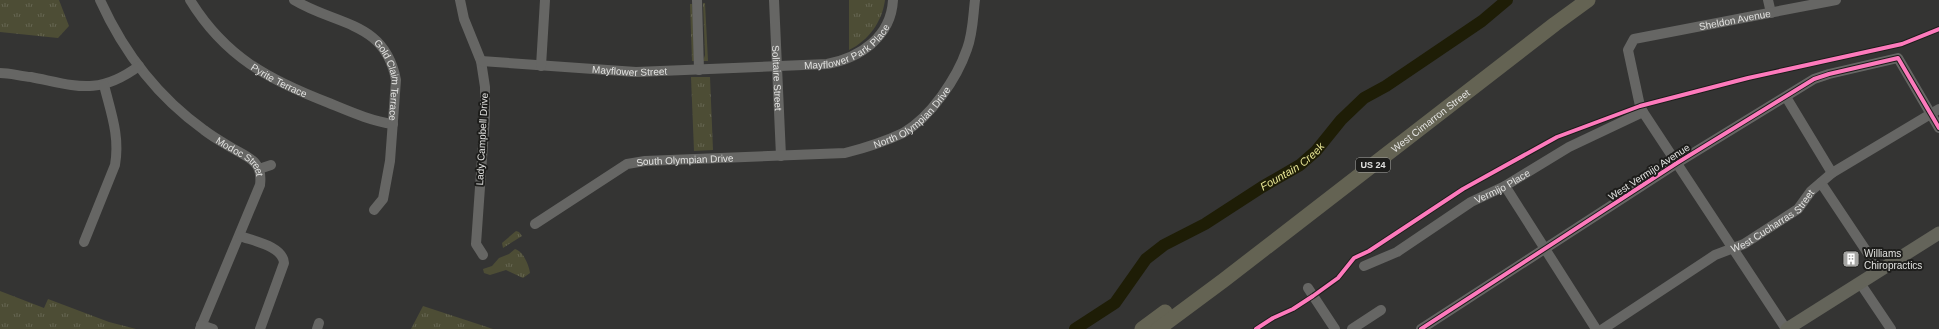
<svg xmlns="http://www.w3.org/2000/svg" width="1939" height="329" font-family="Helvetica,sans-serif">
  <defs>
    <pattern id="grass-tufts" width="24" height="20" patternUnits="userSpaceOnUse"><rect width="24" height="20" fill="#4d4d35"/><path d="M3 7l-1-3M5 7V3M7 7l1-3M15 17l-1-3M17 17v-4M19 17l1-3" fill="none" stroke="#666652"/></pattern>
  </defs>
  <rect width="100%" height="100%" fill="#343433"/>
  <g fill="url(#grass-tufts)">
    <path d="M0,0H59L69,26L58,38L0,32Z"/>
    <path d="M849,0H885C882,22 869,40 849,50Z"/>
    <path d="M703,3H705L708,61H703L705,55Z"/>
    <path d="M690,4H692L697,61H692Z"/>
    <path d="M691,77H710L713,150L694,151Z"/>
    <path d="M516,231L519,232L522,236L503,248L502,243Z"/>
    <path d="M515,249C523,251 529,265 530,273L523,278L506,270L490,275L484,273L483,269L492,266L499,258L509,254Z"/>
    <path d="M0,291L44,308L48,299L109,322L136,329H0Z"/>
    <path d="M423,306L493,329H411Z"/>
  </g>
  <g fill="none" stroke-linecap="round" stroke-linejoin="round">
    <path stroke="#1e1d06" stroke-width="12" id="s1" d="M1075,329L1115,303L1146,259L1164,245L1205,224L1262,187L1300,165L1316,151L1341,120L1364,98L1386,86L1482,21L1507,0"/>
    <g stroke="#666664" stroke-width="10">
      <path id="s2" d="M100,0C123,51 158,97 204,130C213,137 222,142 232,148C250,158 263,162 260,185L200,329"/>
      <path id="s3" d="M190,0C225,57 269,80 329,103C351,112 371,121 393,124"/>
      <path id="s4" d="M294,0C337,26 385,21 396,80L390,161L383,199L374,210"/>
      <path d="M460,0L464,19L481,61L485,87V116L476,244L483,255"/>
      <path d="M697,0L699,70"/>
      <path id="s5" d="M774,0L781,156"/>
      <path d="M1768,0L1771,13"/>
      <path id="s6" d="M481,61L636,72L827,64C860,58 891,37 893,0"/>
      <path d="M541,66L545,0"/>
      <path d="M0,73C10,73 20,76 31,77C77,86 98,96 139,66"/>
      <path d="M1786,97L1832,173"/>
      <path d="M259,169L271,165"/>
      <path d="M1821,183L1879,270"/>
      <path d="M1505,186L1596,329"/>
      <path id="s7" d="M535,224L627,164L645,161L845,153C865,148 884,142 903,133C931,117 957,78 967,49C973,33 973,16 975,0"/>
      <path d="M240,236C253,241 283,246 284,263L260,329"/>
      <path d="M84,242L115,165C120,136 111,113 104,85"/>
      <path id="s8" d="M1364,266L1397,252L1471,202L1505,186L1569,147L1643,112"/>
      <path d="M1860,283L1891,329"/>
      <path d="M1308,288L1335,329"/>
      <path d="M201,325L213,329"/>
      <path d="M317,329L319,323"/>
      <path d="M1352,329L1381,310"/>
      <path d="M1421,329L1677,163L1814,79L1829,74L1898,58L1939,128"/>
      <path id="s9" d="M1603,329L1715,255L1744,244L1798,209L1811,191L1832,173L1939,109"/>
      <path id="s10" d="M1786,329L1643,112L1640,106L1628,50L1634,39L1836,0"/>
    </g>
    <path stroke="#64645a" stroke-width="13" d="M1787,329L1939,233"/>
    <g stroke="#646353" stroke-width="15">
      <path d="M1142,329L1165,312"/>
      <path id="s11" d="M1158,329L1224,280L1555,24L1588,0"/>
    </g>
    <g stroke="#1d1d1b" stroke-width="6">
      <g id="cycleway">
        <path d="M1256,329L1273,318L1293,309L1313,296L1338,278L1354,258L1369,251L1463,189L1557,137L1640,106L1748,78L1902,44L1939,29"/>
        <path d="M1421,329L1677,163L1814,79L1829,74L1898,58L1939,128"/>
      </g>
    </g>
    <use href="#cycleway" stroke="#fd7abc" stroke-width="4"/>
  </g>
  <defs>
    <g id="building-square" transform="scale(0.9)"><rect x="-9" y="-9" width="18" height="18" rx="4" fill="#a5a5a3" stroke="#1d1d1b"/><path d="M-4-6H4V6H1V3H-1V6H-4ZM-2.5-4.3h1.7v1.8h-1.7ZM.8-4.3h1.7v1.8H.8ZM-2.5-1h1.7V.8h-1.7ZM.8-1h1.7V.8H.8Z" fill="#fff"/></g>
  </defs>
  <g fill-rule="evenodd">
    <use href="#building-square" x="1851" y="259"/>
  </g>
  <g text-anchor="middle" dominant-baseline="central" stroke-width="4" stroke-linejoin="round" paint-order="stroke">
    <rect fill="#1d1d1b" stroke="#a7a7a5" stroke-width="1" x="1356" y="158" width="34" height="14" rx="3"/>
    <g font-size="9" font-weight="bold" fill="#e2e2e0">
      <text x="1373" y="165">US 24</text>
    </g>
    <g font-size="10" fill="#e2e2e0" stroke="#1d1d1b">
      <text stroke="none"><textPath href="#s10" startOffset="439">Sheldon Avenue</textPath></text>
      <text stroke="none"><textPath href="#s6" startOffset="372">Mayflower Park Place</textPath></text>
      <text stroke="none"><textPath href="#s6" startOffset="149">Mayflower Street</textPath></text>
      <text stroke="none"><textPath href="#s5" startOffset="78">Solitaire Street</textPath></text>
      <text stroke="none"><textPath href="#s3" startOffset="122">Pyrite Terrace</textPath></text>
      <text stroke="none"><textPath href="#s4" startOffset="135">Gold Claim Terrace</textPath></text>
      <text stroke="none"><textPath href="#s7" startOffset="406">North Olympian Drive</textPath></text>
      <text stroke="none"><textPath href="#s11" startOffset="343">West Cimarron Street</textPath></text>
      <text transform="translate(482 139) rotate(-87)">Lady Campbell Drive</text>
      <text stroke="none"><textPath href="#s2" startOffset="214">Modoc Street</textPath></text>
      <text stroke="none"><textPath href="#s7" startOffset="168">South Olympian Drive</textPath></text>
      <text transform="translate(1649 172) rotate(-33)">West Vermijo Avenue</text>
      <text stroke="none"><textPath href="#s8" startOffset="160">Vermijo Place</textPath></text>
      <text stroke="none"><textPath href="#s9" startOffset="202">West Cucharras Street</textPath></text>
    </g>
    <g font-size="10" fill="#e2e2e0" stroke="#1d1d1b" text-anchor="start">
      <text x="1864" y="253">Williams<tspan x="1864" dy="12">Chiropractics</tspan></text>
    </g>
    <g font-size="11" font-style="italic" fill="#e8e695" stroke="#1d1d1b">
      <text stroke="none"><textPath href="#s1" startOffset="275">Fountain Creek</textPath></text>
    </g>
  </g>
</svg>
